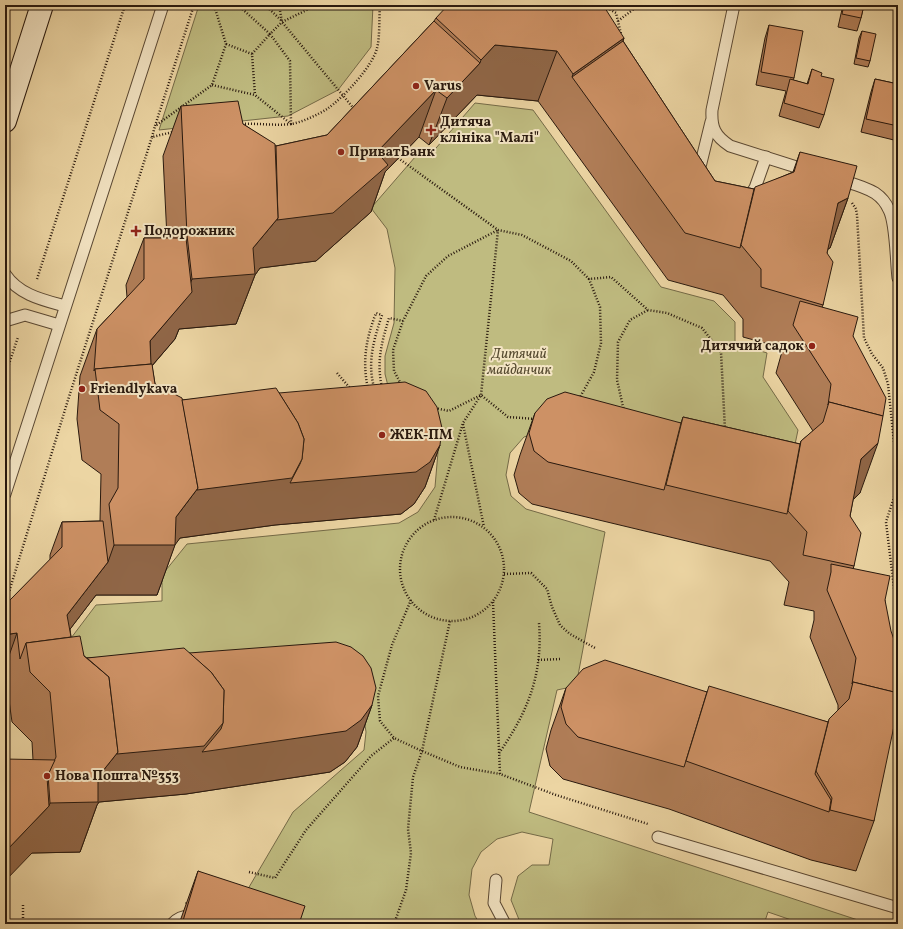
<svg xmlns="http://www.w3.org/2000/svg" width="903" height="929" font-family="Vollkorn,serif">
  <rect width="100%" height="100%" fill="#ecd5a3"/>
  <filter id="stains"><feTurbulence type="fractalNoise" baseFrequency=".005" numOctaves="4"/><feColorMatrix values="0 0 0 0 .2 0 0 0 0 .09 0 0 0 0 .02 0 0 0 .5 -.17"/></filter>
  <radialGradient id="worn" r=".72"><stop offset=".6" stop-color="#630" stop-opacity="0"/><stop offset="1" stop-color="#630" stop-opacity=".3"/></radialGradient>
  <g fill="#bfbb80" stroke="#746a47">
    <path d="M199,5H373L371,47L338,90L288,116L159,130Z"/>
    <path d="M475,103L533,110L661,287L714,301L735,322V343L767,353L763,377L798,430L788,478L545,430L524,437L510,453L506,475L511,496L526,509L605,532L576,686L557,690L529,812L870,924H803L768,912L765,921L746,922L742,924H523L520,922L511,900L518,876L532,865H549L553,839L522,832L497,839L481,852L472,869L469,895L475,916L480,924H258L185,903L245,894L293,812L364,750L366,732L363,712L70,698L62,650L96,605L162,601V575L187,544L399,523L418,512L435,487L438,452L420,429L392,402L385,374V356L394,323L395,268L387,229L371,208L422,149L430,155Z"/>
  </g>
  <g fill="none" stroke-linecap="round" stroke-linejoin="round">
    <g stroke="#5a4833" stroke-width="13">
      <g id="service">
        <path d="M734,5L712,110C711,128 715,136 730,146L809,171"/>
        <path d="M699,176V171L711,122"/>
        <path d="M837,179C850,183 864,186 875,193C881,197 886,203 889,210C896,223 896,261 898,278"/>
        <path d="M748,198L755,188L766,157"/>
        <path d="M5,274C19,295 43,300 65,306"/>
        <path d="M5,321L25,315L59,325"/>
        <path d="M5,494L163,5"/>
        <path d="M658,837L898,908"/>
        <path d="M496,880L494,903L505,924"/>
        <path d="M172,924C186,908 207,919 224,924"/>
      </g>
    </g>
    <g stroke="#29190e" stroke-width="24">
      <path id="secondary" d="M5,121L42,5"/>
    </g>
    <g stroke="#29190e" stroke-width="2.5" stroke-dasharray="1 2" stroke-linecap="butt">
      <path d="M194,5L155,126L212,85L226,44L214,5"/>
      <path d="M238,5L270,34L252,54"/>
      <path d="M265,5L282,21"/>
      <path d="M279,5L282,22L355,110"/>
      <path d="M602,5L616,13L621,34"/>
      <path d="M618,21L639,5"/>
      <path d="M226,44L252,54L255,95"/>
      <path d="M212,85L255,95L291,124L290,61L270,34L282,22L317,5"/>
      <path d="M242,124C258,123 275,126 291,124C303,122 317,115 327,109C343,98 373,66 377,48C380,38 379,16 380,5"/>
      <path d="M152,137L155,126"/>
      <path d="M398,158L498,230L522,235L571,261L589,279"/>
      <path d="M852,203L856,209L857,215L864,338L872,354L883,368L888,384L898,481"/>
      <path d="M37,279L125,5"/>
      <path d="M337,373L350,388"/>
      <path d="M5,376L18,337"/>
      <path d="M401,384L394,371L393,350L403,321L426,276L448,256L498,230"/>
      <path d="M382,387C376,362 382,341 389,318L403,321"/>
      <path d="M368,389C362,361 366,339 376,313L382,315C374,339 367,362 374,387"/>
      <path d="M579,399L594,372L601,343L600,307L589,279L611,277L648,310L667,313L702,328L721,352L725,430"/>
      <path d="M435,408L449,411L481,395L508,417L536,419"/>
      <path d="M624,411L617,380L618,342L630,320L648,310"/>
      <path d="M463,424L484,527"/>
      <path d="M898,485L886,522L898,621"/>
      <circle cx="452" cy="569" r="52"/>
      <path d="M434,520L463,423L481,395L498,230"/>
      <path d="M504,574L531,573L547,589L552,607L560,625L570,634L595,648"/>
      <path d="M411,600L392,645L378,696L380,721L394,738L422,751L460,767L500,774"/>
      <path d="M493,602L500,774L556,795L648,824"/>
      <path d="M5,605L68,400L152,137L173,132"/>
      <path d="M538,660L561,659"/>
      <path d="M499,753C528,712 543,674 539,623"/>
      <path d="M249,872L275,878L306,830L371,756L394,738"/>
      <path d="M23,905V924"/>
      <path d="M394,924L406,890L411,853L408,829L413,777L422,751L450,621"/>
    </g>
    <use href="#service" stroke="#f3e4c3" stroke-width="11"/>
    <use href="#secondary" stroke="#f3e4c3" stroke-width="22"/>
  </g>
  <g fill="#b07d57" stroke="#29190e">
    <path d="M843,5H864L861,18L857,31L838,27Z"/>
    <path d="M436,18L624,38L623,41L715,181L754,189L793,172L800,152L848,198L830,248L828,249L827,253L823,305L822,307L853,336L860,493L853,500L850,516L854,566L853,569L885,600L874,821L856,871L811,860L669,809L563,779L550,766L546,749L551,730L566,688L707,692L828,722L838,711V705L810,637L814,620V611L784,605L789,582L770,561L532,504L519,493L514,475L520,455L535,413L681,423L683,417L800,444L801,441L813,431L776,373L783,348L743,337V319L723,295L668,280L538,101L477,95L429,145L419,137L385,172L371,212L316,261L260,268L255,275L236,324L179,329L175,339L152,366L155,384L182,400L279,393L440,445L425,487L414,504L401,514L275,525L180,538L175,544L157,595H96L70,629L71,637L84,656L87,658L189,653L372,705L357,747L345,762L330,772L186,794L99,802L97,805L80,852L32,853L33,760L32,742L12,722L8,693L5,667V613L10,600L50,560V555L62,522L100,521L101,474L82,460L77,419L80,376L97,329L127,297L126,285L144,238H167L163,156L181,106L243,124L276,146L327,135L434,21Z"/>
    <path d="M769,25L794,78L793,80L807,84L812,69L821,76L824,115L819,128L779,116L786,91L756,85L765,38Z"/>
    <path d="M862,31L870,61L868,67L854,64L859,38Z"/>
    <path d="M875,79L898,84V141L861,132L871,92Z"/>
    <path d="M198,871L299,924H179Z"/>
  </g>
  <g fill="#906647" stroke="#29190e">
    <path d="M624,38L606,88L572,77L573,74Z"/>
    <path d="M495,45L557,51L538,101L477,95L429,145L447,98L480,63L481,60Z"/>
    <path d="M436,90L419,137L385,172L371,212L316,261L260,268L255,275L236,324L179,329L175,339L150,368V341L184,301L192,279L253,248L278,218L377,152Z"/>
    <path d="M848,198L830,248L819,253L838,203Z"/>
    <path d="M878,443L860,493L843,509L861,459Z"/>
    <path d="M440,445L425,487L414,504L401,514L275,525L180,538L175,545L157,595H96L55,649L67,615L108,562L114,545L176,517L198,488L302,459Z"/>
    <path d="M17,633L5,667V648L10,634Z"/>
    <path d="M372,705L357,747L345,762L330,772L186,794L99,802L97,805L80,852L32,853L5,881V852L49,806L50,803L98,777L118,752L223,723Z"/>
  </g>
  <g fill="#cd9165" stroke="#29190e">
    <path d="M448,5H603L624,38L573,74L557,51L495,45L481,60L436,18Z"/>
    <path d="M844,5H864L861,18L842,14Z"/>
    <path d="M434,21L480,63L447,98L436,90L377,152L388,165L333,213L277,220L278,218L276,146L327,135Z"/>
    <path d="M769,25L803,31L794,78L761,72Z"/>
    <path d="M862,31L876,34L870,61L856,58Z"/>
    <path d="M623,41L715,181L754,189L740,248L685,233L572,77Z"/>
    <path d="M812,69L822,73L821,76L834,79L824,115L784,103L790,79L808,84Z"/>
    <path d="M875,79L898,84V126L866,119Z"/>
    <path d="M238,101L243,124L275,144L278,218L253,248L255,274L192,279L187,235L181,106Z"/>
    <path d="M800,152L857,166L848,198L838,203L827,253L833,262L823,305L761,287V269L741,245L755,187L794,172Z"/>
    <path d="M144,238H186L192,292L150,341L151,364L95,369L94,371L97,329L144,279Z"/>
    <path d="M800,301L858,317L853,336L886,398L883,416L829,402L828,405L831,384L793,325Z"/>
    <path d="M152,364L155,384L182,398L198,488L176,517L175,545H114L109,504L118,488L119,424L100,410L95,369Z"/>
    <path d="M405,382L426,391L437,407L442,428L440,445L430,462L416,472L290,483L300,464L302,459L304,439L298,423L279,393Z"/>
    <path d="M276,388L298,423L304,439L302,459L292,478L197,490L198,488L182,400Z"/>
    <path d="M565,392L681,423L664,490L548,462L534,451L529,433L535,413L547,399Z"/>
    <path d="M829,402L883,416L878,443L861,459L850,516L861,533L854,566L803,555L807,532L788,511L801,441L823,422Z"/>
    <path d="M683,417L800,444L787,514L666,485Z"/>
    <path d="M103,521L108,562L67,615L71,637L26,643L20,659L17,633L10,634V600L62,547V522Z"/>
    <path d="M831,564L890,576L885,600L891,631L898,651V693L853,682L852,684L856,658L827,590L831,572Z"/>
    <path d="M80,636L84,656L109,677L118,752L98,777V802L50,803L48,774L56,757L50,692L30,672L26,643Z"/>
    <path d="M336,642L351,647L363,656L371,668L376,688L372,705L361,720L346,731L202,752L221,729L223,723L224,690L211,672L189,653Z"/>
    <path d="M184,648L211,672L224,690L223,723L204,746L117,754L118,752L109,677L87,658Z"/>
    <path d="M605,660L707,692L684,767L578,737L566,724L561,707L566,688L583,669Z"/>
    <path d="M853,682L898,693V707L874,821L830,810L832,798L816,771L829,719L849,699Z"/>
    <path d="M709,686L828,722L815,774L831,800L829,812L686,761Z"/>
    <path d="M5,759L55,760L47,777L49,806L5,852Z"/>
    <path d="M198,871L305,906L299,924H182Z"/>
  </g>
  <g fill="#8f2418" stroke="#f3e4c3" stroke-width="1.5">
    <circle cx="416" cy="86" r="4"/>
    <path d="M429 124h4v4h4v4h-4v4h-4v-4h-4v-4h4z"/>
    <circle cx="341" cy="152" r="4"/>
    <path d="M134 225h4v4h4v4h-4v4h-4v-4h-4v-4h4z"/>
    <circle cx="812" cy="346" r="4"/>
    <circle cx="82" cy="389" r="4"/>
    <circle cx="382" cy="435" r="4"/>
    <circle cx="47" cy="776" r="4"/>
  </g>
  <g text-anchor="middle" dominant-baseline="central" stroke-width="4" stroke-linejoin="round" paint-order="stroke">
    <g font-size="14" font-weight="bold" fill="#29190e" stroke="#f3e4c3" text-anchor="start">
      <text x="424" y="86">Varus</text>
      <text x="440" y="122">Дитяча<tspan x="440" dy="16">клініка "Малі"</tspan></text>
      <text x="349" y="152">ПриватБанк</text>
      <text x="144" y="231">Подорожник</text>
      <text x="804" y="346" text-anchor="end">Дитячий садок</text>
      <text x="90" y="389">Friendlykava</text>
      <text x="390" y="435">ЖЕК-ПМ</text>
      <text x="55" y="776">Нова Пошта №353</text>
    </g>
    <g font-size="14" font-style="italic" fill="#564a30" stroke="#f3e4c3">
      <text x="519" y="354">Дитячий<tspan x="519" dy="16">майданчик</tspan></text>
    </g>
  </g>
  <rect width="903" height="929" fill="none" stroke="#ecd5a3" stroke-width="20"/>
  <rect x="6" y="6" width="891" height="917" fill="none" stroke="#29190e" stroke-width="2"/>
  <rect x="10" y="10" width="883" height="909" fill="none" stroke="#29190e"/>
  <rect width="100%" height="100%" filter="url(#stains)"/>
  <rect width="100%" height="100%" fill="url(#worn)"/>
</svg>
